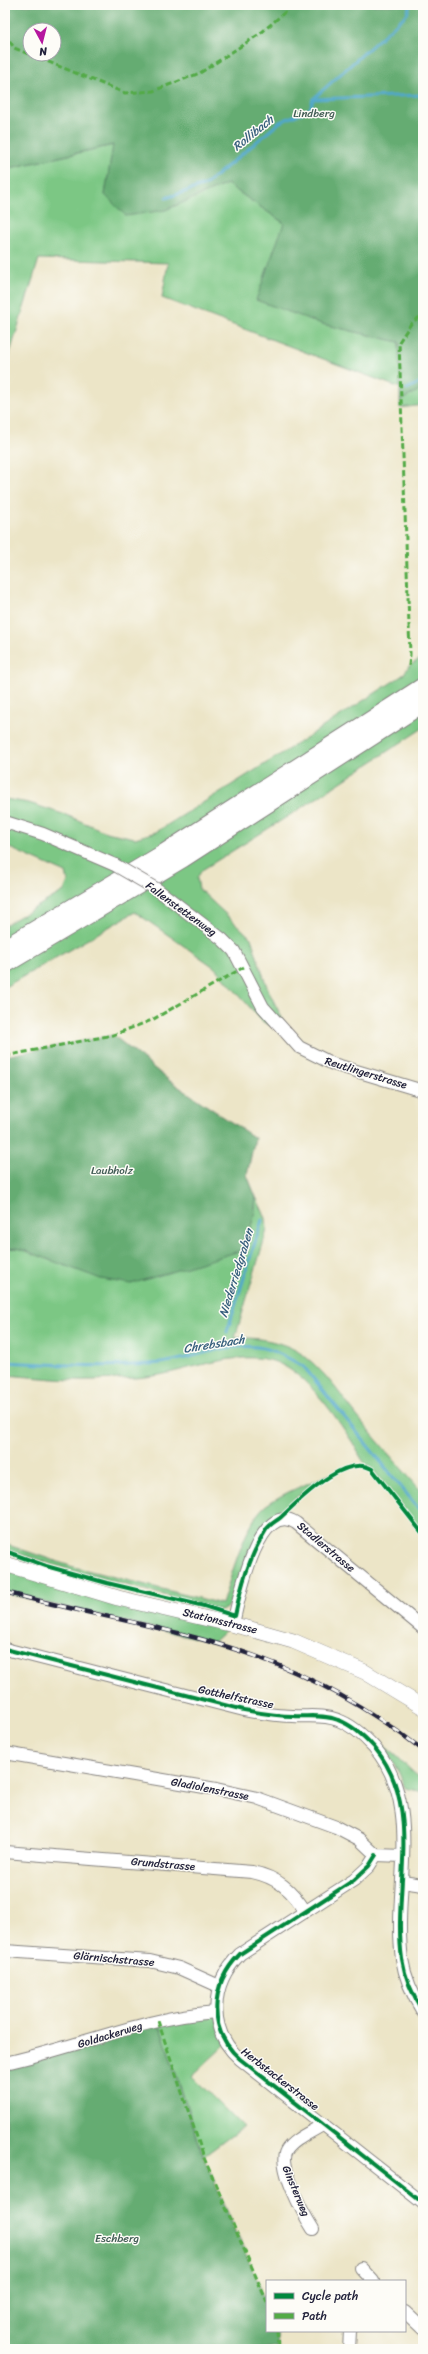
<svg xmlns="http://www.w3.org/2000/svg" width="428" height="2354" font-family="Sriracha,sans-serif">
  <rect width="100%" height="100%" fill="#fdfcf7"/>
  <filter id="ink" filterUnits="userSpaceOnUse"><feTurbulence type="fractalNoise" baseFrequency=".025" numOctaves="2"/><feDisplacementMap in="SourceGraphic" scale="8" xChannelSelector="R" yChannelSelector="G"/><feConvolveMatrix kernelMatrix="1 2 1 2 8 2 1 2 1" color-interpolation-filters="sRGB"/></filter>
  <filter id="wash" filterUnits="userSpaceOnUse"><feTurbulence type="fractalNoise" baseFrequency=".012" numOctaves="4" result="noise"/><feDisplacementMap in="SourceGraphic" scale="16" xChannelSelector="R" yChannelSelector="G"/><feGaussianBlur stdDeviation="0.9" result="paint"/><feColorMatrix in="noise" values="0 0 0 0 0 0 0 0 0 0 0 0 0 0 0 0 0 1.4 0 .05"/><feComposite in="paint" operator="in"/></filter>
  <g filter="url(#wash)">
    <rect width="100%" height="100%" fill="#ece5c7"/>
    <g fill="#7cc784" stroke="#4f7460">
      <path d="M114,145L105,195L165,210L227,184L284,223L322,324L399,342L400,388L162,298L168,263L39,259L5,369V169Z"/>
      <path d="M423,388V405L400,408V401Z"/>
      <path d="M423,657V728L306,805L202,870L197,878L199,889L251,938L268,990L282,1018L284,1031L263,1022L214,967L135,912L5,987V925L64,891L68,881L66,873L5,846V799L29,803L66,815L106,832L135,838L156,832L281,754L403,675L409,666Z"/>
      <path d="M256,1197L266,1218L267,1230L235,1338C260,1337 288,1342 307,1358C327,1374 342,1397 357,1416C378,1442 401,1468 423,1493V1534L372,1469C361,1463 358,1450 351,1440C334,1414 311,1381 284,1366C249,1345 191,1370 154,1376C134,1379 113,1379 93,1380C64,1381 34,1377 5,1375V1249L18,1248L38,1255L254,1217Z"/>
      <path d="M331,1474L303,1492L264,1524L234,1601L225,1609L220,1610L70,1570L5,1549V1544L70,1566L222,1604C230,1580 246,1521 265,1506C282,1493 311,1482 331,1474Z"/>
      <path d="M5,1570L226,1630L213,1642L13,1595L5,1592Z"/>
      <path d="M382,1745C399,1755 407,1769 423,1780V1792L405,1788L399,1773Z"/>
      <path d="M216,2012L226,2044L192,2076L243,2127L204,2156L158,2021Z"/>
    </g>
    <g fill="#65ac72" stroke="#446756" fill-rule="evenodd">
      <path d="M5,5H423V388L400,401L399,342L322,324L256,300L284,223L227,184L165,210L126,216L105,195L113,145L5,169ZM30,30H54V54H30Z"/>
      <path d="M113,1035L170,1081L255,1138L247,1175L256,1197L254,1217L243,1250L131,1284L101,1279L18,1248L5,1249V1056Z"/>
      <path d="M158,2021L204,2158L267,2302V2331H277L278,2349H5V2063Z"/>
    </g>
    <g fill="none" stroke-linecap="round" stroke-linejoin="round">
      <g stroke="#4fa7cc" stroke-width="3">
        <path d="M313,99L423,95"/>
        <path d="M166,198L205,185L280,122L310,109L313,99L407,14L410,5"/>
        <path d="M407,389L423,381"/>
        <path d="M227,1332L262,1220"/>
        <path d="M5,1362C57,1365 108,1368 161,1363C193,1359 224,1343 257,1347C274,1349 290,1359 304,1367L423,1514"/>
      </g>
    </g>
  </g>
  <g filter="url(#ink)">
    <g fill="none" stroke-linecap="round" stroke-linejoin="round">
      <g stroke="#878481" stroke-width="14">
        <g id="minor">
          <path d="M5,822L43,834L115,865"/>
          <path d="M158,890L222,939L234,951L263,1007L299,1047L333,1064L423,1091"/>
          <path d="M233,1624C238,1602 258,1498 296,1523L423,1628"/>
          <path d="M5,1649L244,1710C260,1713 276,1716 293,1716C307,1717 324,1714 338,1720C352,1725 364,1736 374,1747C425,1807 392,1888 402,1959C405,1978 413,1996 423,2012"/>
          <path d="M5,1753L216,1789L257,1798L336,1827L359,1839L376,1855L403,1856"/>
          <path d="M5,1852L252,1872C277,1877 292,1890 305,1911"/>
          <path d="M376,1855L369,1866L354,1880L240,1954C210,1984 207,2030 240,2059L423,2203"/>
          <path d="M402,1882L423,1885"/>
          <path d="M5,1951L150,1961L179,1968L219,1986"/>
          <path d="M5,2063C76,2048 144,2017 216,2012"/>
          <path d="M313,2229C304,2215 277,2166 286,2151C293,2139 312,2132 324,2124"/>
          <path d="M361,2268L373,2281"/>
          <path d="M405,2312L423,2329"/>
          <path d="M349,2349L350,2331"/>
        </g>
      </g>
      <g stroke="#878481" stroke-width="16">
        <path id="major" d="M5,1564L118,1598L247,1628L293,1641L365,1672L423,1707"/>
      </g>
      <g stroke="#878481" stroke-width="20">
        <g id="highway">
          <path d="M5,948L160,856L423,687"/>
          <path d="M5,964L183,858L423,703"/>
        </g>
      </g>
      <use href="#minor" stroke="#fff" stroke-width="12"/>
      <use href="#major" stroke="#fff" stroke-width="15"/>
      <use href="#highway" stroke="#fff" stroke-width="18"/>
      <g stroke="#22223b" stroke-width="4.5">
        <path id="rail" d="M5,1592C88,1615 174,1627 255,1656C316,1678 371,1710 423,1750"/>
      </g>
      <use href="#rail" stroke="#fdfcf7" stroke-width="3" stroke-dasharray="9" stroke-linecap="butt"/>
      <g stroke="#878481" stroke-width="14" stroke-linecap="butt">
        <path id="minor-bridge" d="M115,865L158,890"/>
      </g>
      <use href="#minor-bridge" stroke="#fff" stroke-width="12"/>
      <g stroke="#53aa46" stroke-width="3" stroke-dasharray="6 3" stroke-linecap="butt">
        <path d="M5,33L14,48L125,93L153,91L200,73L261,33L293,5"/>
        <path d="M409,666L410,654L399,342L412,322L423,315"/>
        <path d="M5,1056L113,1035L152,1020L244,967"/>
        <path d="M158,2021L204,2158L267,2302"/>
        <path d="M277,2331L278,2349"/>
      </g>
      <g stroke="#fdfcf7" stroke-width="6">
        <g id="cycleway">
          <path d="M5,1551L46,1566L107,1583L204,1606L235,1616C241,1586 249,1557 266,1530C270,1524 275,1522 280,1518C299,1501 344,1453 372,1469L423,1534"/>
          <path d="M5,1649L244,1710C260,1713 276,1716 293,1716C307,1717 324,1714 338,1720C352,1725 364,1736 374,1747C425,1807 392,1888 402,1959C405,1978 413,1996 423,2012"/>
          <path d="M376,1855L369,1866L354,1880L240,1954C210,1984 207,2030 240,2059L423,2203"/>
        </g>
      </g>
      <use href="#cycleway" stroke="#00873e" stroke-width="4"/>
    </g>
  </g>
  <g text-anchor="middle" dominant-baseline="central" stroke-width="3" stroke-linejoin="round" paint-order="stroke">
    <g font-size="11" fill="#425c55" stroke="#fdfcf7">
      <text x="314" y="113">Lindberg</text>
      <text x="112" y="1170">Laubholz</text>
      <text x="117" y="2238">Eschberg</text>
    </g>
    <g font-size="11" fill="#22223b" stroke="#fdfcf7">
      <text transform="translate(181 909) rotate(36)">Fallenstettenweg</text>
      <text transform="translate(366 1073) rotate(17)">Reutlingerstrasse</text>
      <text transform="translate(326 1547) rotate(40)">Stadlerstrasse</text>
      <text transform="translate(220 1621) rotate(14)">Stationsstrasse</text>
      <text transform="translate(236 1697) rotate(12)">Gotthelfstrasse</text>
      <text transform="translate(210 1789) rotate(11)">Gladiolenstrasse</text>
      <text transform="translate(163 1864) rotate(5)">Grundstrasse</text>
      <text transform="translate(114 1959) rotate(5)">Glärnischstrasse</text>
      <text transform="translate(110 2035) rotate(-17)">Goldackerweg</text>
      <text transform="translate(280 2079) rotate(38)">Herbstackerstrasse</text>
      <text transform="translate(296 2191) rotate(67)">Ginsterweg</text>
    </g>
    <g font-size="12" font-style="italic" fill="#365e7c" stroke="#fdfcf7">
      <text transform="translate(253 133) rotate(-39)">Rollibach</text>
      <text transform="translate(236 1273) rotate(-73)">Niederriedgraben</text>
      <text transform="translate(214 1344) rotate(-9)">Chrebsbach</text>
    </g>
  </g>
  <rect width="428" height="2354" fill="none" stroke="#fdfcf7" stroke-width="20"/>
  <rect x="266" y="2280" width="140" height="52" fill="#fdfcf7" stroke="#a5a5ac"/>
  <rect x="274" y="2293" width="20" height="6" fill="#00873e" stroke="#a5a5ac"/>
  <text x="302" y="2300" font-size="12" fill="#22223b">Cycle path</text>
  <rect x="274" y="2313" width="20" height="6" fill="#53aa46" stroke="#a5a5ac"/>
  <text x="302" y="2320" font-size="12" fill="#22223b">Path</text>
  <g transform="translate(42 42) rotate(173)"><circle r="19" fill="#fdfcf7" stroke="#a5a5ac"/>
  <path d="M0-3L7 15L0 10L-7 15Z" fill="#b5179e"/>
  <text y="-6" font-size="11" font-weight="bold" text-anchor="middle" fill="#22223b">N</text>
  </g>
</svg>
